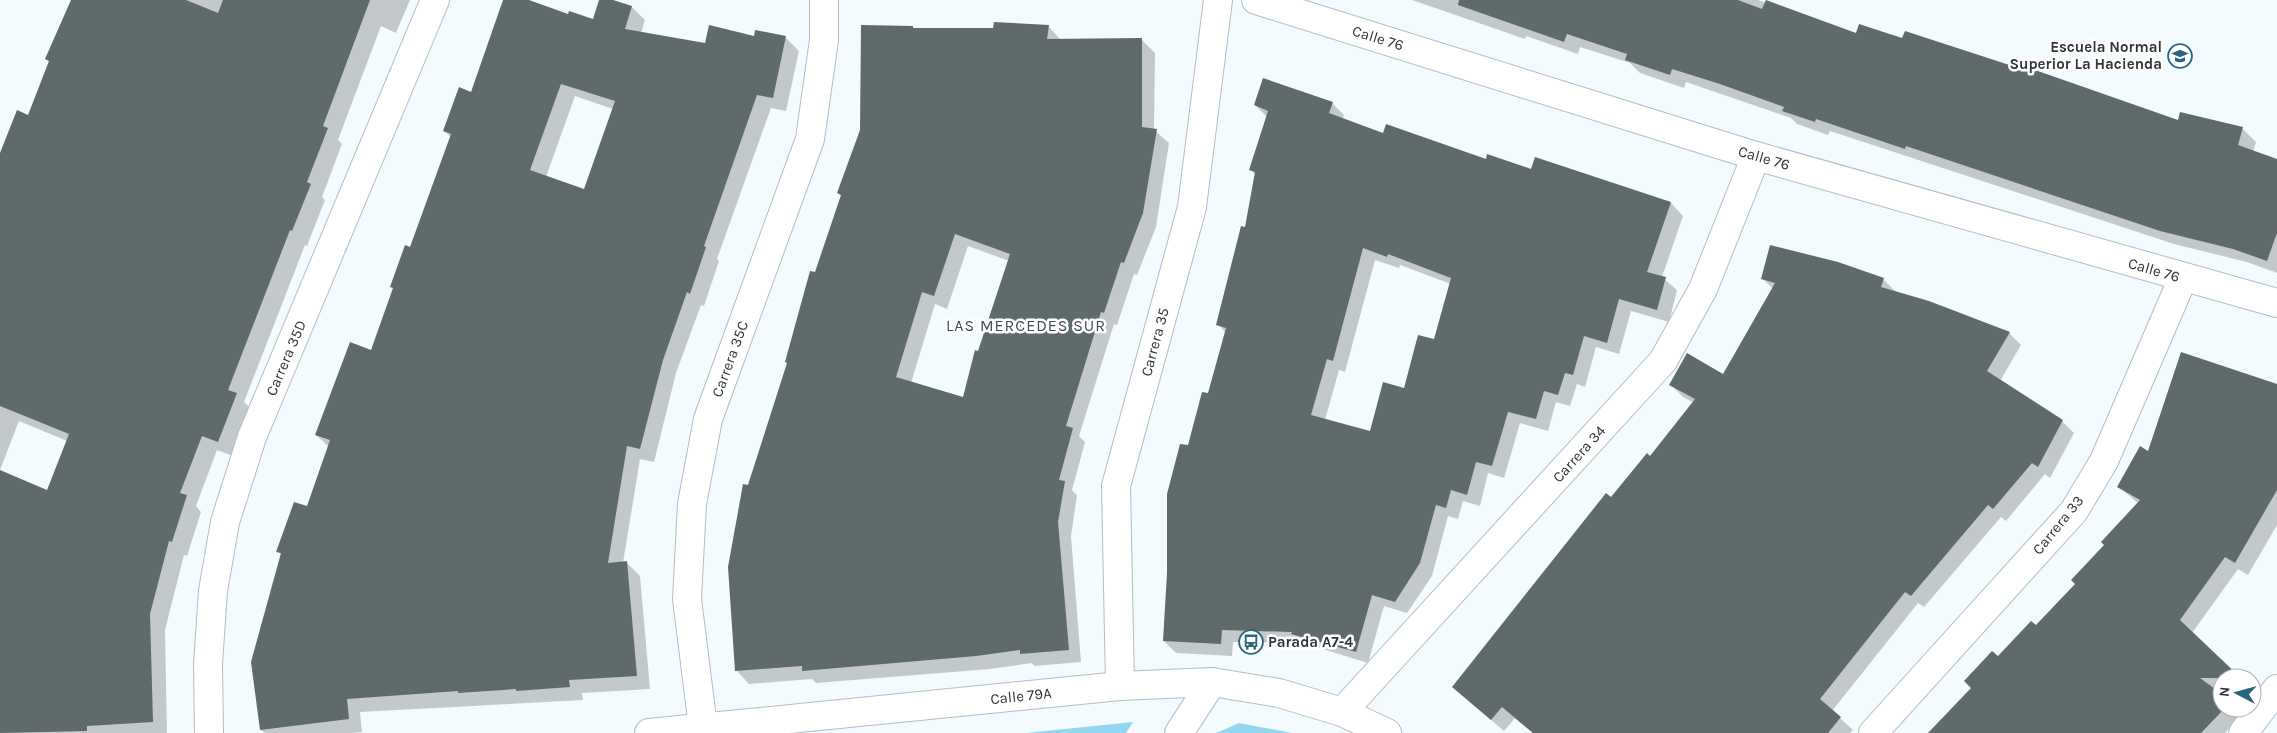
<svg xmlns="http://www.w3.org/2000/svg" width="2277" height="733" font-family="Karla,sans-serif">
  <rect width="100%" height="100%" fill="#f4fbfe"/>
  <g fill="#92d6f0">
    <path d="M1133,722L1126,733H1026Z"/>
    <path d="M1239,723L1292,733H1293H1216Z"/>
  </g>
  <g fill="#0003" fill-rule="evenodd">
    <path d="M72,0H410L396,33L381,26L338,140L342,144L322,197L325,200L307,246L305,245L244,402L251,409L233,456L217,450L196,506L201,512L187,556L184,555L165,630L167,733H0V472L48,491L67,441L19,421L0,470V156L28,116L50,62L46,59Z"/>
    <path d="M504,0H525L569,15L594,21L600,0H609L632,7L645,20L641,33L706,44L755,37H785L799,51L786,111L771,108L717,259L719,261L704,306L701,305L676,373L654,462L640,459L623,563H627L640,576L650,689L582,693L583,700L360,712L362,732L352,733H265L261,730L282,555L277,551L307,508L329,447L316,435L372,351L394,289L391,286L411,249L451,137L444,131L472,93ZM575,96L613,109L584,190L546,177Z"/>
    <path d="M1412,0H1758L1857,35L2179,121L2242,128L2256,142L2253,152L2277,160V273L2247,262L2174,244L1830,131L1828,135L1797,124L1791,118L1686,82L1684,88L1640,73L1630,63L1580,47L1578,54L1526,36L1525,39Z"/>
    <path d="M1048,26L1061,40H1142L1155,53L1154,130L1169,143L1156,227L1137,275L1134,274L1117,325L1114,324L1079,436L1085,442L1072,490L1077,495L1071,536L1081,662L1035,666L1031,663L990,669L816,683L812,679L749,684L737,671L816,274L842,196L839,193L913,27L915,29H994ZM968,246L1009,261L963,399L911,383L935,304L947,309Z"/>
    <path d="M1332,103L1344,115L1342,120L1383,135L1532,170L1536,159L1671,203L1683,216L1662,277L1677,290L1669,322L1631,311L1619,354L1596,347L1585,387L1577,384L1570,406L1556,402L1548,431L1520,423L1504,478L1488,473L1480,506L1463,501L1458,519L1448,516L1432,576L1407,613L1384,606L1368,663L1303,643L1233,642L1232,656L1176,653L1164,641L1189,447L1209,395L1226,333L1218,324L1246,229L1256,175L1251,170L1267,117L1255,105ZM1375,260L1399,268L1400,265L1451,284L1435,341L1405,390L1371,433L1325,420L1339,370L1345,372Z"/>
    <path d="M1762,278L1883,279L1896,292L2009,333L2021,345L2000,381L2062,421L2074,433L2050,478L2045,474L2006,521L2001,517L1924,607L1918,603L1832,711L1853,730L1850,733H1533L1515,718L1504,731L1453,687L1611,499L1650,458L1694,403L1683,397L1671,385L1723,375L1773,289Z"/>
    <path d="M2277,385V525L2248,575L2238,569L2192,633L2239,678H2222V708H2249L2225,733H1931L1998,658L2036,627L2076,584L2139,504L2118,486L2149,453Z"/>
    <path d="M2252,690L2259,697L2252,705Z"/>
  </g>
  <g fill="#5f6a6d" fill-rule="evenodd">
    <path d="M71,0H186L218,13L223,0H370L323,126L328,128L307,182L311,184L292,231L290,230L228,390L237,393L218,442L202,436L180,493L187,495L172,542L169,541L150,614L153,722L87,726V731L0,733V470L47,490L69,434L0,406V153L17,110L28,115L49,61L45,59Z"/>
    <path d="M503,0H529L568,14L569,11L593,19L599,0H613L632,6L625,29L705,43L709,25L754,36L755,30L786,36L773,98L757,95L704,246L706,247L690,294L687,292L663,360L640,449L627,446L608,563L627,561L637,676L569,680L570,687L516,691V689L458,693V691L347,699L349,719L260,730L251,662L281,553L276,552L294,502L307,506L330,440L315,435L350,342L371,350L393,288L390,287L405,245L410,247L451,134L443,131L459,87L471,92ZM561,84L615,101L584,189L530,170Z"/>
    <path d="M1459,0H1738L1762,9L1766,0L1856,33L1859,24L1902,38L1905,31L2034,73L2035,70L2178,120L2180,112L2243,127L2238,145L2277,159V233L2267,261L2233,249L2160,231L1906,146L1905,149L1816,119L1815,122L1782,111L1784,107L1720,84L1672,69L1670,75L1625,60L1627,54L1567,34L1564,42L1458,5Z"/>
    <path d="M994,22L1049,25L1047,39L1142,38V127L1157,129L1143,213L1124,263L1121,262L1104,313L1101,312L1066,426L1073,428L1059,480L1065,481L1058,522L1069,650L1020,654V650L976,656L802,671V666L735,671L728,567L743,484L748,485L787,363L785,362L810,271L815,272L841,195L837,193L860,130L861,25L913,26V28H993ZM955,234L1010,254L978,351L975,350L963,397L896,377L922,292L934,296Z"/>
    <path d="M1263,78L1333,102L1329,113L1383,133L1386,124L1486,159L1487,154L1531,169L1535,157L1671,202L1647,272L1666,277L1657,310L1619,299L1607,343L1584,336L1573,375L1565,373L1558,395L1544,391L1536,419L1508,412L1492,466L1476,462L1467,495L1451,490L1446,508L1436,505L1420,563L1395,602L1372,595L1356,652L1291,634L1292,632L1222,630L1221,644L1163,641L1167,573V494L1180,444L1188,445L1202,392L1208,393L1226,328L1216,325L1241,226L1245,227L1255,172L1249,170L1268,111L1254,105ZM1363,248L1387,257L1388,254L1451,278L1434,339L1418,335L1404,388L1383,382L1370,431L1311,415L1327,359L1333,361Z"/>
    <path d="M1770,245L1838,262L1884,278L1881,287L1929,301L2010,332L1987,371L2063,420L2038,467L2032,463L1993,509L1988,505L1911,596L1905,592L1820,699L1841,717L1828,733H1533L1502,707L1491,720L1452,687L1606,493L1611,497L1647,453L1650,456L1695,399L1669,385L1687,353L1723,374L1775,283L1761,279Z"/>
    <path d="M2181,352L2277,384V490L2235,563L2225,557L2180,620L2241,678H2200L2222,694V708H2225L2201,733H1928L1971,688L1964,681L1992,651L1998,656L2031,621L2036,625L2075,584L2071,580L2104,545L2101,542L2140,500L2117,487L2140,446L2148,451Z"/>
  </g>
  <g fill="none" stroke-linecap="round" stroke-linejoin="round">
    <g stroke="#b2bec2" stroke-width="30">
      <g id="minor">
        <path d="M1256,0L1756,156L2277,303"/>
        <path d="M1120,686L1116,486L1192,207L1218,0"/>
        <path d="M1342,712L1663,361L1703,289L1756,156"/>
        <path d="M703,727L687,599L692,504L708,419L810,139L824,40V0"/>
        <path d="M209,733L208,664L213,591L225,522L252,437L435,0"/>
        <path d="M649,733L1120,686L1212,682L1279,693L1342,712L1387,733"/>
        <path d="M1179,733L1212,682"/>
        <path d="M1873,733L2074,511L2104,461L2183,278"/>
        <path d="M2243,733L2277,689"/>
      </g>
    </g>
    <use href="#minor" stroke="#fff" stroke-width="28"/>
  </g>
  <defs>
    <g id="school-ring" transform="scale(1.25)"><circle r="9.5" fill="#fff" stroke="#27677c" stroke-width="1.5"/><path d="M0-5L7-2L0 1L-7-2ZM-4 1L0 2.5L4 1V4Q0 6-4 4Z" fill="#27677c"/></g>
    <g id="bus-ring" transform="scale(1.25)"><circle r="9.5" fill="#fff" stroke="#27677c" stroke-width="1.5"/><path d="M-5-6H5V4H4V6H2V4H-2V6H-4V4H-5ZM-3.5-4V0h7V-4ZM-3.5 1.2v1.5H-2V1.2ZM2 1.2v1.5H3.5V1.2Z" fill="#27677c"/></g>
  </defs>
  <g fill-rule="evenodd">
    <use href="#school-ring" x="2180" y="56"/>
    <use href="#bus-ring" x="1251" y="642"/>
  </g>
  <g text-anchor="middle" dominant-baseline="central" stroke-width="5" stroke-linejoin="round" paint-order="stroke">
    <g font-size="15" fill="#303536" stroke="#fff">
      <text transform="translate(1378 38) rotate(17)">Calle 76</text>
      <text transform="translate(1764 158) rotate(16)">Calle 76</text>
      <text transform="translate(2154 270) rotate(16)">Calle 76</text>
      <text transform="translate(1155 342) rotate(-75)">Carrera 35</text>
      <text transform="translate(286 358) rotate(-67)">Carrera 35D</text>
      <text transform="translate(730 359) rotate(-70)">Carrera 35C</text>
      <text transform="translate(1579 454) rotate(-48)">Carrera 34</text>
      <text transform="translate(2058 525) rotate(-51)">Carrera 33</text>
      <text transform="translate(1021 696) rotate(-6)">Calle 79A</text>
    </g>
    <g font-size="15" font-weight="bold" fill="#303536" stroke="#fff" text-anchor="end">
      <text x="2162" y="47">Escuela Normal<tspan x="2162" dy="17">Superior La Hacienda</tspan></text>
      <text x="1268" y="642" text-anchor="start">Parada A7-4</text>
    </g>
    <g font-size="16" letter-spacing="1" fill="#40494d" stroke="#fff">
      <text x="1026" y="325">LAS MERCEDES SUR</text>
    </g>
  </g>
  <g transform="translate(2237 693) rotate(276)"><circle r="24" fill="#ffffff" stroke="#acaeaf"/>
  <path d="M0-4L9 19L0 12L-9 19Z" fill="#27677c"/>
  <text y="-8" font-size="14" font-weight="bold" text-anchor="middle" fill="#303536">N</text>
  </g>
</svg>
